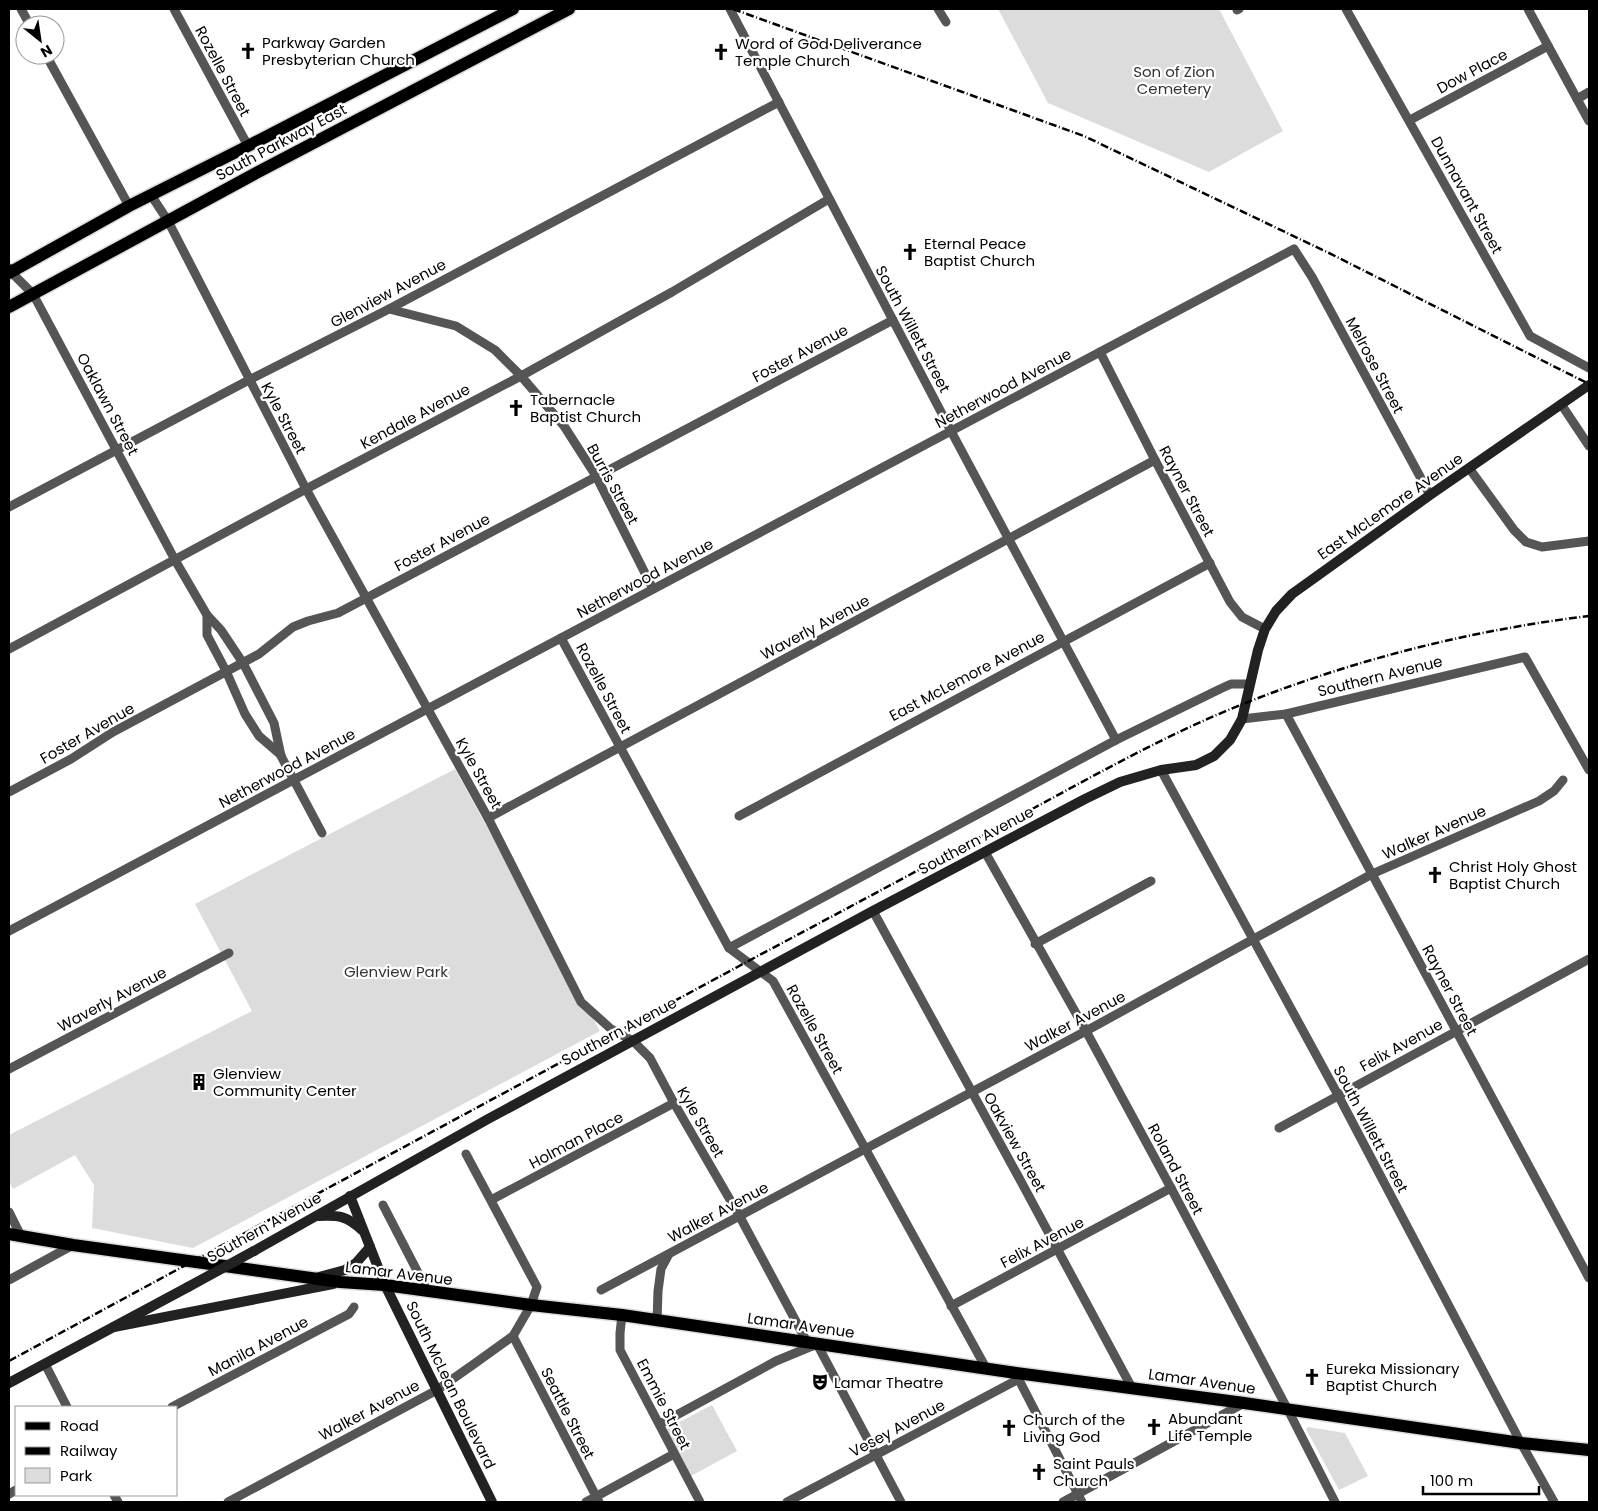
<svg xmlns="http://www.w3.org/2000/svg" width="1598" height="1511" font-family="Poppins,sans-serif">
  <rect width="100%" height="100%" fill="#fff"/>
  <g fill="#dcdcdc">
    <path d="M998,9H1219L1283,131L1209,172L1048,103Z"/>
    <path d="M455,769L600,1031L193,1248L92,1228L94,1185L75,1155L13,1189L9,1181V1135L252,1011L195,904Z"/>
    <path d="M712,1405L737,1451L691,1476L666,1429Z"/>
    <path d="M1308,1427L1345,1433L1368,1476L1339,1490L1306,1429Z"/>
  </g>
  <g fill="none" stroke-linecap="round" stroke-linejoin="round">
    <g stroke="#dbdbdb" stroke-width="15">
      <g id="primary">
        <path d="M9,273L129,206L248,146L513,9"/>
        <path d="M9,307L258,172L569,9"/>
        <path d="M9,1234L73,1245L340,1282L385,1285L531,1305L622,1315L1016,1373L1244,1403L1521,1443L1589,1450"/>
      </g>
    </g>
    <g stroke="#555" stroke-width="9">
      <path d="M21,9L30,25"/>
      <path d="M174,9L248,146"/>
      <path d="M730,9L951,431L1116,740"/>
      <path d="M938,9L946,22"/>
      <path d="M1346,9L1530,336L1589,368"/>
      <path d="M1528,9L1589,121"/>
      <path d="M1237,10L1239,9"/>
      <path d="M46,55L129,206"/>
      <path d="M1577,99L1589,92"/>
      <path d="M1410,120L1548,46"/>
      <path d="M151,195L168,221L306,489L488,818L581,1002L611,1029L633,1041L650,1058L674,1103L740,1217L807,1342"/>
      <path d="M9,268L11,272L33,294L175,560L207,615L221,630L243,663L274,723L281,756L322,833"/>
      <path d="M389,309L456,326L495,350L521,376L564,426L596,476L653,589"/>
      <path d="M1100,352L1155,460L1230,602L1242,617L1265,629"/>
      <path d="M1561,404L1589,446"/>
      <path d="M1469,468L1514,530L1526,542L1542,547L1589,541"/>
      <path d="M9,507L249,380L389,309L779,102"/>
      <path d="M207,615V635L226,671L245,714L259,736L281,755"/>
      <path d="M561,638L729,948L773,981L986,1368"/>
      <path d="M9,649L306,489L521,376L672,292L829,199"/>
      <path d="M1286,714L1589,1278"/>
      <path d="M1242,719L1286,714L1525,657L1589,770"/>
      <path d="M1161,770L1338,1095L1521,1443L1554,1502"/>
      <path d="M9,792L71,759L113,732L259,654L293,627L308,621L338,613L893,320"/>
      <path d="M739,816L1210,563"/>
      <path d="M488,818L1155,460"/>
      <path d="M985,852L1086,1031L1171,1188L1288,1410L1335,1502"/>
      <path d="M873,911L1018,1176L1132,1388"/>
      <path d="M9,931L1294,249L1312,277L1430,495"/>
      <path d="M1035,944L1151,881"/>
      <path d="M729,948L1116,740L1220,689L1231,684H1250"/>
      <path d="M9,1069L229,953"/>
      <path d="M1279,1128L1589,959"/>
      <path d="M491,1200L674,1103"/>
      <path d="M383,1205L428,1292"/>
      <path d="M9,1212L21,1236"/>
      <path d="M9,1280L73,1245"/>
      <path d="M601,1290L1086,1031L1372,874L1539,801L1554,791L1563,780"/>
      <path d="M951,1306L1171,1188"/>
      <path d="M622,1315L620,1333V1350L700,1502"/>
      <path d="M657,1321L658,1291L661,1269L669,1254"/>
      <path d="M513,1336L599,1502"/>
      <path d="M45,1364L67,1407"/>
      <path d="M1017,1376L1082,1502"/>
      <path d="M172,1407L349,1314L354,1307"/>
      <path d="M660,1424L776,1361L817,1344L901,1502"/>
      <path d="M9,1494L16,1490"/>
      <path d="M114,1495L118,1502"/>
      <path d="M228,1502L437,1390L474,1364L513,1336L531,1305L537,1287L466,1154"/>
      <path d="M586,1502L674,1454"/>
      <path d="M787,1502L1019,1379"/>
      <path d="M1063,1502L1244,1403"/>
    </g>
    <g stroke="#222" stroke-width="10">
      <path d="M350,1196L385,1285L492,1502"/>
      <path d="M319,1216C339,1215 347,1216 362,1230"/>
      <path d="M254,1251L488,1119L873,911L1085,799L1120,782L1161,770L1196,765L1214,756L1230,740L1242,719L1258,650L1265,629L1276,611L1292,594L1430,495L1589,385"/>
      <path d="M319,1277L345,1270L356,1263L370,1247"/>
      <path d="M114,1327L333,1284"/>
      <path d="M9,1383L188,1287"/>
    </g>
    <use href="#primary" stroke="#000" stroke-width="12"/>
    <g stroke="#000" stroke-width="2.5" stroke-dasharray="8 2.5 1 2.5" stroke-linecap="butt">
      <path d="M733,9L1084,136L1329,253L1589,384"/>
      <path d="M9,1361C257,1226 506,1092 754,958C848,908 941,858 1034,808C1104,770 1174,731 1248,702C1357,659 1472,630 1589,616"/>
    </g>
    <path stroke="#222" stroke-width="10" d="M188,1287L254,1251"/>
  </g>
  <defs>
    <g id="church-bare" transform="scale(1.35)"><path d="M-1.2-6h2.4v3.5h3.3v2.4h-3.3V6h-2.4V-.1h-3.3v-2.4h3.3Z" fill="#000" stroke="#fff" stroke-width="2.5" paint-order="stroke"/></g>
    <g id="building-bare" transform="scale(1.35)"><path d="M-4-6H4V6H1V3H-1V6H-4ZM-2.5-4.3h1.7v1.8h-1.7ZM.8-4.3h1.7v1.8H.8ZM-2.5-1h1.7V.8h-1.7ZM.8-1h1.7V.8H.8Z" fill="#000" stroke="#fff" stroke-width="2.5" paint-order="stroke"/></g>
    <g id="theatre-bare" transform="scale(1.35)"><path d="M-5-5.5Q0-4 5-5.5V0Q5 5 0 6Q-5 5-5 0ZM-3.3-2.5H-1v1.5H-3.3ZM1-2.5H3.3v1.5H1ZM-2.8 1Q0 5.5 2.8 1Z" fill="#000" stroke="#fff" stroke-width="2.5" paint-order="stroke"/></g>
  </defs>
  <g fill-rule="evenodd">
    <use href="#church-bare" x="248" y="51"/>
    <use href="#church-bare" x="721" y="52"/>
    <use href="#church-bare" x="910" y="252"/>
    <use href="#church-bare" x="516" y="408"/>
    <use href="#church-bare" x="1435" y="875"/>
    <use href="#building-bare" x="199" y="1082"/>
    <use href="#church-bare" x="1312" y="1377"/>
    <use href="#theatre-bare" x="820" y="1382"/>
    <use href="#church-bare" x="1154" y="1427"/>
    <use href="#church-bare" x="1009" y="1428"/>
    <use href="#church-bare" x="1039" y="1472"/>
  </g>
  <g text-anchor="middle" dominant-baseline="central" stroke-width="4.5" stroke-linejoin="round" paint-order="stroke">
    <g font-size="15" fill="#000" stroke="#fff" text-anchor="start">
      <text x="262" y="42">Parkway Garden<tspan x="262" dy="17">Presbyterian Church</tspan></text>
      <text x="735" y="43">Word of God Deliverance<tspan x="735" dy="17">Temple Church</tspan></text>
      <text x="924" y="243">Eternal Peace<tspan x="924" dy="17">Baptist Church</tspan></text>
      <text x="530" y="399">Tabernacle<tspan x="530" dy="17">Baptist Church</tspan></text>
      <text x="1449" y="866">Christ Holy Ghost<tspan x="1449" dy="17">Baptist Church</tspan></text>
      <text x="213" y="1073">Glenview<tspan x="213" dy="17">Community Center</tspan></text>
      <text x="1326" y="1368">Eureka Missionary<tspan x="1326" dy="17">Baptist Church</tspan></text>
      <text x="834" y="1382">Lamar Theatre</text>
      <text x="1168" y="1418">Abundant<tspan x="1168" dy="17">Life Temple</tspan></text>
      <text x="1023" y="1419">Church of the<tspan x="1023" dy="17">Living God</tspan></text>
      <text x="1053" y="1463">Saint Pauls<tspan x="1053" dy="17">Church</tspan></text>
    </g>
    <g font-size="15" fill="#000" stroke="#fff">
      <text transform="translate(223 71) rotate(62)">Rozelle Street</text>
      <text transform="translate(1472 71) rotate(-28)">Dow Place</text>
      <text transform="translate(281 142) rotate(-28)">South Parkway East</text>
      <text transform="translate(1467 195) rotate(61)">Dunnavant Street</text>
      <text transform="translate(388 293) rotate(-28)">Glenview Avenue</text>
      <text transform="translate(913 329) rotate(62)">South Willett Street</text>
      <text transform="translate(800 353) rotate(-28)">Foster Avenue</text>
      <text transform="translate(1375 365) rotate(62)">Melrose Street</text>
      <text transform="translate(1003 388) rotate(-28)">Netherwood Avenue</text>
      <text transform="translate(108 404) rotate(62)">Oaklawn Street</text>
      <text transform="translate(415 416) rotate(-28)">Kendale Avenue</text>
      <text transform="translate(284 418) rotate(62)">Kyle Street</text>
      <text transform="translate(613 484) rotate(61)">Burris Street</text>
      <text transform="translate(1187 491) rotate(62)">Rayner Street</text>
      <text transform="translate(1390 506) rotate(-35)">East McLemore Avenue</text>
      <text transform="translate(442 542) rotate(-28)">Foster Avenue</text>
      <text transform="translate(645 578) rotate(-28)">Netherwood Avenue</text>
      <text transform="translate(815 627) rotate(-28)">Waverly Avenue</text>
      <text transform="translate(967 676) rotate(-28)">East McLemore Avenue</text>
      <text transform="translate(1380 676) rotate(-14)">Southern Avenue</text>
      <text transform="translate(604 688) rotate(62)">Rozelle Street</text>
      <text transform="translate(87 733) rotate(-30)">Foster Avenue</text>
      <text transform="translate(287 768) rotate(-28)">Netherwood Avenue</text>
      <text transform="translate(479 773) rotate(61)">Kyle Street</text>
      <text transform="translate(1434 832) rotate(-24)">Walker Avenue</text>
      <text transform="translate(976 840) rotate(-28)">Southern Avenue</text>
      <text transform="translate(1450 990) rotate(62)">Rayner Street</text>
      <text transform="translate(112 999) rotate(-28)">Waverly Avenue</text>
      <text transform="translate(1075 1021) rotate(-28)">Walker Avenue</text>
      <text transform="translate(815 1029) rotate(61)">Rozelle Street</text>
      <text transform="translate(619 1031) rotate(-28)">Southern Avenue</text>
      <text transform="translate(1401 1045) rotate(-29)">Felix Avenue</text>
      <text transform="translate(701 1122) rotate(60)">Kyle Street</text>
      <text transform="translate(1371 1129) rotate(62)">South Willett Street</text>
      <text transform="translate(576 1140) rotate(-28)">Holman Place</text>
      <text transform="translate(1015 1142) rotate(61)">Oakview Street</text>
      <text transform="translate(1176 1169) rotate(62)">Roland Street</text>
      <text transform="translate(718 1212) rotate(-28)">Walker Avenue</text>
      <text transform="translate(264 1227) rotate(-29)">Southern Avenue</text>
      <text transform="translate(1042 1242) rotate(-28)">Felix Avenue</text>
      <text transform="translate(399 1273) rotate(7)">Lamar Avenue</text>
      <text transform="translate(801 1325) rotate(8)">Lamar Avenue</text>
      <text transform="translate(258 1346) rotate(-28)">Manila Avenue</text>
      <text transform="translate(1202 1381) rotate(8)">Lamar Avenue</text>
      <text transform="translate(451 1385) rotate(64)">South McLean Boulevard</text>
      <text transform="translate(664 1404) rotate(63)">Emmie Street</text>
      <text transform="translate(369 1410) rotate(-28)">Walker Avenue</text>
      <text transform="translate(568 1413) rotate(63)">Seattle Street</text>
      <text transform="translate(897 1428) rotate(-28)">Vesey Avenue</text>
    </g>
    <g font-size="15" fill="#333" stroke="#fff">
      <text x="1174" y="71">Son of Zion<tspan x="1174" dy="17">Cemetery</tspan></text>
      <text x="396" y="971">Glenview Park</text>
    </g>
  </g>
  <rect width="1598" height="1511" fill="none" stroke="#000000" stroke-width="20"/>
  <rect x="15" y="1406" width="162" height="90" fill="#ffffff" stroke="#999999"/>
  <rect x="25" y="1422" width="25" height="8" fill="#000000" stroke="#999999"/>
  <text x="60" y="1431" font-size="15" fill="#000000">Road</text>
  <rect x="25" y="1447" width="25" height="8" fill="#000000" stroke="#999999"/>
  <text x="60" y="1456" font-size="15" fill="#000000">Railway</text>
  <rect x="25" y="1468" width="25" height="15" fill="#dcdcdc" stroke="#999999"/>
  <text x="60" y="1481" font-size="15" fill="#000000">Park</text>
  <g transform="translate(40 40) rotate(150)"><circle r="24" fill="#ffffff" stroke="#999999"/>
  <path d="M0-4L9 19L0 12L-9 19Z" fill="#000000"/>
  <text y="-8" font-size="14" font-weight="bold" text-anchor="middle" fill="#000000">N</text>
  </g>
  <path d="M1423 1486v8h116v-8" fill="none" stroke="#000000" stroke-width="2.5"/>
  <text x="1430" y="1486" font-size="15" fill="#000000" stroke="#ffffff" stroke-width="4" paint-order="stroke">100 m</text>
</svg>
